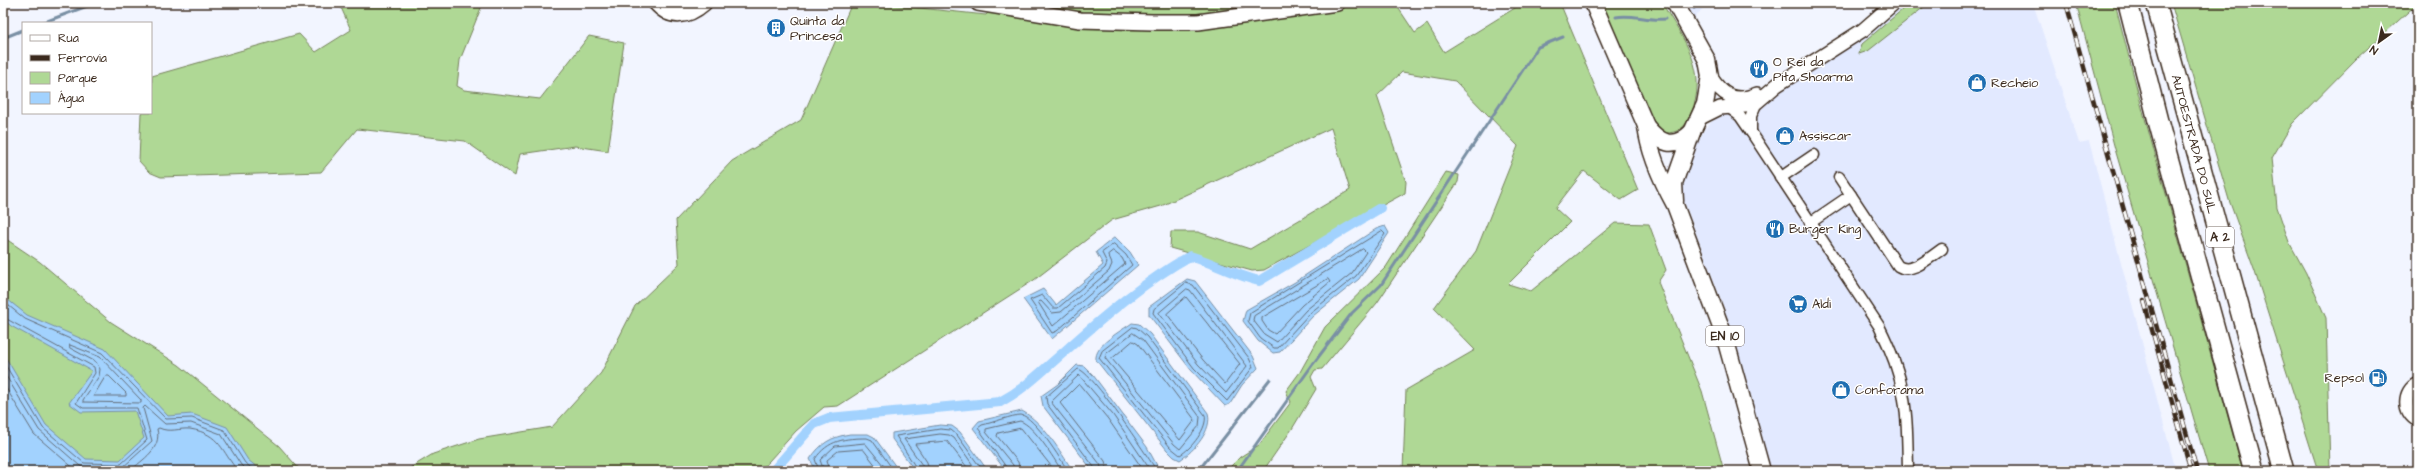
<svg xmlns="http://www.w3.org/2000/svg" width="2421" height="474" font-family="'Architects Daughter',sans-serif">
  <rect width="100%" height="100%" fill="#f2f5ff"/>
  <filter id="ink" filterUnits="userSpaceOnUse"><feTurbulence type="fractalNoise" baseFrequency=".025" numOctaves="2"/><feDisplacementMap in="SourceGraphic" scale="8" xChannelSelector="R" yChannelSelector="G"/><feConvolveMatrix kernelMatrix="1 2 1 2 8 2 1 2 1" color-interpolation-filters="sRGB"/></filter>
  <g filter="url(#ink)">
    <g fill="#e2e9ff">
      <path d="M1683,3H1707L1693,20Z"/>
      <path d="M1899,3H2033L2079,143L2089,141L2176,471H1769L1757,421L1723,305L1682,196L1684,179L1694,151L1704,130L1713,120L1887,13Z"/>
    </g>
    <g fill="#afd895" stroke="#75815a">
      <path d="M339,3H483L460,60L457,86L464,90L540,99L589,36L624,43L608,151L575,146L520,154L515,176L465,141L357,129L321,172L161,177L149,172L139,161L141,113H151L152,76L299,34L316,52L351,30Z"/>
      <path d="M852,3H872L986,15L997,3H1395L1415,33L1427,24L1444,52L1523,3H1560L1638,190L1621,200L1584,171L1555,208L1570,222L1508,284L1531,291L1615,223L1649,224L1666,270L1658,282L1702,391L1724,471H1403L1406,390L1475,350L1434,308L1476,251L1518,146L1455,81L1402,72L1377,96L1406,182L1405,193L1264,270L1252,271L1170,248L1171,232H1198L1250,249L1350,190L1331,128L1161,206L1112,220L1034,280L838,406L824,407L796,431L760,471H405L433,454L479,439L552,427L601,373L635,306L679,264L676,220L732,161L801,120Z"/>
      <path d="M1602,3H1662C1684,41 1710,71 1690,116C1685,128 1678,133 1665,133L1654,125Z"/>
      <path d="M1910,3H1929L1868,51L1859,54L1862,44Z"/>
      <path d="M2076,3H2115L2141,104L2243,471H2209L2115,149Z"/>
      <path d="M2171,3H2418L2357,58L2292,124L2272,158L2277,207L2289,242L2306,273L2326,318L2330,471H2318L2255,272L2229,200Z"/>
      <path d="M1446,172L1459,175L1458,182L1377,303L1322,369L1315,370L1311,377L1316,389L1292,429L1263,471H1226L1240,457L1259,445L1291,402L1286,391L1300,372L1325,327L1386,267Z"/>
      <path d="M3,237L40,262L111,322L179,365L279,446L301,471H3Z"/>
    </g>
    <g fill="#a2d2fe" stroke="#798fa4">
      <path d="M1385,226L1389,233L1359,279L1313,316L1280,352L1273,353L1258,341L1243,321L1246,310L1295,282L1376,229Z"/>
      <path d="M1115,237L1130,252L1138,265L1052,339L1023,299L1043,289L1056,305L1103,265L1096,252Z"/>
      <path d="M1187,279L1195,281L1253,356L1258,368L1242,385L1230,404L1225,406L1191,370L1149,315V307Z"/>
      <path d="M3,296L27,315L105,349L168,416L192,414L227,427L248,460L262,471H3V353L46,425L86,459L120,460L144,438L135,411L81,412L69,403L92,371L11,326L3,319Z"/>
      <path d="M1132,323L1139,324L1150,334L1208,413C1213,430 1194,451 1180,460L1174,457L1167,450L1096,360C1094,345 1121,331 1132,323Z"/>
      <path d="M1077,365L1084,366L1093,375L1147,447L1160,471H1094L1089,466L1043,406L1041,396L1058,384Z"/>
      <path d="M1022,411C1044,423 1059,450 1073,471H1006L973,428L979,421Z"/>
      <path d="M940,425L952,426L960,432L988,471H915L892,439V433Z"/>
      <path d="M850,434H868L874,437L899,471H816L810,459C821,443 831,437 850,434Z"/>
    </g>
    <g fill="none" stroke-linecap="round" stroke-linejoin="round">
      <g stroke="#646d78" stroke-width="1">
        <path d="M1382,231L1385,234L1356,276L1310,313L1278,348H1274L1260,338L1248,321L1250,313Z"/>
        <path d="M1114,244L1126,255L1132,265L1057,331L1052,333L1030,300L1042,295L1053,308H1058L1105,268L1107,263L1102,253Z"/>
        <path d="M1363,249L1366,252L1352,273L1306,310L1277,342L1264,334L1253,320L1254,316Z"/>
        <path d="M1113,251L1122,258L1125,264L1053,326L1038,302L1041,301L1052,313L1061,312L1109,271L1112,264L1108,255Z"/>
        <path d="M1328,279L1330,282L1302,305L1275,334L1268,330L1262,321V318Z"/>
        <path d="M1186,283L1193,285L1249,358L1253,367L1227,401L1194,368L1153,313L1154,309Z"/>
        <path d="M1187,289L1190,290L1247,366L1226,393L1198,364L1159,313Z"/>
        <path d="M1186,297L1240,364L1225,384L1203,360L1167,314Z"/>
        <path d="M3,301L25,319L102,353L166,419L192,418L224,430L245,463L255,471"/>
        <path d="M3,317L94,367L95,373L76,403L83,408H137L147,440L121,464L84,463L43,428L3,361"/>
        <path d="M1133,327L1137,328L1147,337L1205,415C1208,428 1191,449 1180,455L1170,447L1099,358L1102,351Z"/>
        <path d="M1133,333L1143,340L1200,417L1199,426L1180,449L1174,444L1105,358L1106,354Z"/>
        <path d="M1133,341L1138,344L1195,420L1180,440L1112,359Z"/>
        <path d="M70,345L100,357L141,400V403L83,402V400L99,376L100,369L96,362L70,348Z"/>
        <path d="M3,371L39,430L80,466L86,468H122L152,441L143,408L145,406L165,424L191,423L221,434L241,465L247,471"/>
        <path d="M106,376H109L126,393V396H94Z"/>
        <path d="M3,383L34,434L77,471"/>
        <path d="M130,471C143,459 162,449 157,429L159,428C170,433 179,428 190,429C221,434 221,451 238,471"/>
        <path d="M819,471L815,459C828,440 845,438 867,438L872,440L894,471"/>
        <path d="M824,471L820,460L835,446L865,443L888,471"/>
        <path d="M830,471L827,460L838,451L863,449L880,471"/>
        <path d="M918,471L896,436L940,429L951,430L957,435L983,471"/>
        <path d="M923,471L922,465L904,439L940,434L949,435L954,438L977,471"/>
        <path d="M929,471L927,462L915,444L947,441L970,471"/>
        <path d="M1009,471L978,428L982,425C992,423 1012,415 1021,415C1034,416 1061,460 1068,471"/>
        <path d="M1014,471L1013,465L986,432V429L1020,421C1035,426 1053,458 1062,471"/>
        <path d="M1020,471L1018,462L997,436L998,433L1021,428L1055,471"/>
        <path d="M1097,471L1047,404L1046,397L1078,369C1092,371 1147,456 1157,471"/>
        <path d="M1102,471L1100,464L1051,402L1079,375L1113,415L1151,471"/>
        <path d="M1108,471L1105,461L1060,403L1079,384L1108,419L1144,471"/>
      </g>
      <g stroke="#798fa4" stroke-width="3">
        <path d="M1694,8L1698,3"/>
        <path d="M1616,17C1633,14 1648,21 1665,19"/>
        <path d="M42,23L95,3"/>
        <path d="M3,38L23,30"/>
        <path d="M1198,471L1270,379"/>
        <path d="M1237,471L1313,364L1352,313L1381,285L1538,47L1563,37"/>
      </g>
      <path stroke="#a2d2fe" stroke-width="10" d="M773,471L814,424L829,418L1000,402C1026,388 1042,371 1064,352C1103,317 1145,281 1190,256C1214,263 1235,275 1259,281L1380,208"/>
      <g stroke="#3b2a1e" stroke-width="13">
        <g id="minor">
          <path d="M1728,107L1740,116L1751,132V116L1757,102"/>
          <path d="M1751,132L1879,326C1907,381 1907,411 1908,471"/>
          <path d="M1839,177L1898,266C1912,275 1930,257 1942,249"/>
          <path d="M1780,178L1814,155"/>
          <path d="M1810,223L1851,195"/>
        </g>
      </g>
      <g stroke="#3b2a1e" stroke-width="16">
        <g id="tertiary">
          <path d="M1710,76C1722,95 1734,104 1757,94"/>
          <path d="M1700,118L1720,108L1745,106L1757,102L1777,85L1863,30L1894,3"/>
          <path d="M2418,384C2403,391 2403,413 2418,420"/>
        </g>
      </g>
      <g stroke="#3b2a1e" stroke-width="18">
        <g id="secondary">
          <path d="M656,3C671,20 688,17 704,3"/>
          <path d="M978,3L1080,20L1152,22H1198L1337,3"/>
        </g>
      </g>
      <g stroke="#3b2a1e" stroke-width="19">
        <g id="primary">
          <path d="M1593,3L1646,126C1661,144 1673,150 1692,132"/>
          <path d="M1646,126C1649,153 1662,181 1675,205L1725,338L1762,471"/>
          <path d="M1675,201L1674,183L1692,132L1705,104L1710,76L1707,60L1675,3"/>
        </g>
      </g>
      <g stroke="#3b2a1e" stroke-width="22">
        <g id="motorway">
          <path d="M2128,3L2158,121L2254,471"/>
          <path d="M2156,3L2284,471"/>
        </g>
      </g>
      <use href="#minor" stroke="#fff" stroke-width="10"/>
      <use href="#tertiary" stroke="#fff" stroke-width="13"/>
      <use href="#secondary" stroke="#fff" stroke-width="15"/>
      <use href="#primary" stroke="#fff" stroke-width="16"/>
      <use href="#motorway" stroke="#fff" stroke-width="19"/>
      <g stroke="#3b2a1e" stroke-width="4.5">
        <g id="rail">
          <path d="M2066,3L2197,471"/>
          <path d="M2144,301L2191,471"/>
        </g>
      </g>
      <use href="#rail" stroke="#fff" stroke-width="3" stroke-dasharray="9" stroke-linecap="butt"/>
    </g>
  </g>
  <defs>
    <g id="building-disc" transform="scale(1)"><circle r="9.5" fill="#1f6fb2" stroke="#fff"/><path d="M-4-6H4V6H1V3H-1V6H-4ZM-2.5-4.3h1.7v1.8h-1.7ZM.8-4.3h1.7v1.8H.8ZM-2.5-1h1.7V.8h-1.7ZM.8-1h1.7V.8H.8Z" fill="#fff"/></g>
    <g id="restaurant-disc" transform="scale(1)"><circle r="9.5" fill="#1f6fb2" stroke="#fff"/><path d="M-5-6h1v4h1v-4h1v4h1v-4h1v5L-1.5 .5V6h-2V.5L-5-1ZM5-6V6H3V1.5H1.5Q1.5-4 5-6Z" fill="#fff"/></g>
    <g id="shop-disc" transform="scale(1)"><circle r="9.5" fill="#1f6fb2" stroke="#fff"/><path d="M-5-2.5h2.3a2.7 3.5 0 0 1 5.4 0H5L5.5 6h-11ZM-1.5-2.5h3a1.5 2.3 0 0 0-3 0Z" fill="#fff"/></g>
    <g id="supermarket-disc" transform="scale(1)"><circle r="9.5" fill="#1f6fb2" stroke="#fff"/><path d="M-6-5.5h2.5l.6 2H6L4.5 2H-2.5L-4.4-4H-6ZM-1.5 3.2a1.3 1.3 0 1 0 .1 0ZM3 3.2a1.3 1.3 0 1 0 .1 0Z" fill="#fff"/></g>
    <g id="fuel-disc" transform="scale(1)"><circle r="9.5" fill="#1f6fb2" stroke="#fff"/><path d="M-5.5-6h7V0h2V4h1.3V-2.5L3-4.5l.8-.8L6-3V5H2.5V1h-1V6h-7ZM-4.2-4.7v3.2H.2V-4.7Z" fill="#fff"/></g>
  </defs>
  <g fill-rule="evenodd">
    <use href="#building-disc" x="776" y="28"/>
    <use href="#restaurant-disc" x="1759" y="69"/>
    <use href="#shop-disc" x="1977" y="83"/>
    <use href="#shop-disc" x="1785" y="136"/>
    <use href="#restaurant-disc" x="1775" y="229"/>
    <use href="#supermarket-disc" x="1798" y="304"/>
    <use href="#fuel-disc" x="2378" y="378"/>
    <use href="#shop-disc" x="1841" y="390"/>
  </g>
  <g text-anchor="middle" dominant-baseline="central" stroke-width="3" stroke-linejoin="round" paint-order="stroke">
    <g fill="#fff" stroke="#766a62" stroke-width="1">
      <rect x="2206" y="227" width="28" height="20" rx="3"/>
      <rect x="1706" y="326" width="38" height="20" rx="3"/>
    </g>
    <g font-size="12" font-weight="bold" fill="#3b2a1e">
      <text x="2220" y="237">A 2</text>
      <text x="1725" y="336">EN 10</text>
    </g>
    <g font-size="13" fill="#3b2a1e" stroke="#fff" text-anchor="start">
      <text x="790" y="21">Quinta da<tspan x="790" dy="15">Princesa</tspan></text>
      <text x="1773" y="62">O Rei da<tspan x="1773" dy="15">Pita Shoarma</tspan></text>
      <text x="1991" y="83">Recheio</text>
      <text x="1799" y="136">Assiscar</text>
      <text x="1789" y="229">Burger King</text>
      <text x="1812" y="304">Aldi</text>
      <text x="2364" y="378" text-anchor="end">Repsol</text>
      <text x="1855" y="390">Conforama</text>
    </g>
    <g font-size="13" fill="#3b2a1e" stroke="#fff">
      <text transform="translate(2194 144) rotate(75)">AUTOESTRADA DO SUL</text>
    </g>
  </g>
  <rect width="2421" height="474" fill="none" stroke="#fff" stroke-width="16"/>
  <rect x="8" y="8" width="2405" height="458" fill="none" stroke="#3b2a1e" stroke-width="1.5" filter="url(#ink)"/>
  <rect x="22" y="22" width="130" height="92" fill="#ffffff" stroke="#b1aaa5"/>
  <rect x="30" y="35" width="20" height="6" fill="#ffffff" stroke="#b1aaa5"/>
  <text x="58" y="42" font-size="12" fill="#3b2a1e">Rua</text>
  <rect x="30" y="55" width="20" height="6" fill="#3b2a1e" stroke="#b1aaa5"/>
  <text x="58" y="62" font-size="12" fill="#3b2a1e">Ferrovia</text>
  <rect x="30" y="72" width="20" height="12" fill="#afd895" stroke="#b1aaa5"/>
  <text x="58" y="82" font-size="12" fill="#3b2a1e">Parque</text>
  <rect x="30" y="92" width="20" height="12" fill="#a2d2fe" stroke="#b1aaa5"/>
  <text x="58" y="102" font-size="12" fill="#3b2a1e">Água</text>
  <g transform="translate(2379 42) rotate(213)" stroke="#ffffff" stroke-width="3" paint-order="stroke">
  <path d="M0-3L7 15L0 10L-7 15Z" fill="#3b2a1e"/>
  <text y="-6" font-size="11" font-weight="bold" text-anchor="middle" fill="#3b2a1e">N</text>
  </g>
</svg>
